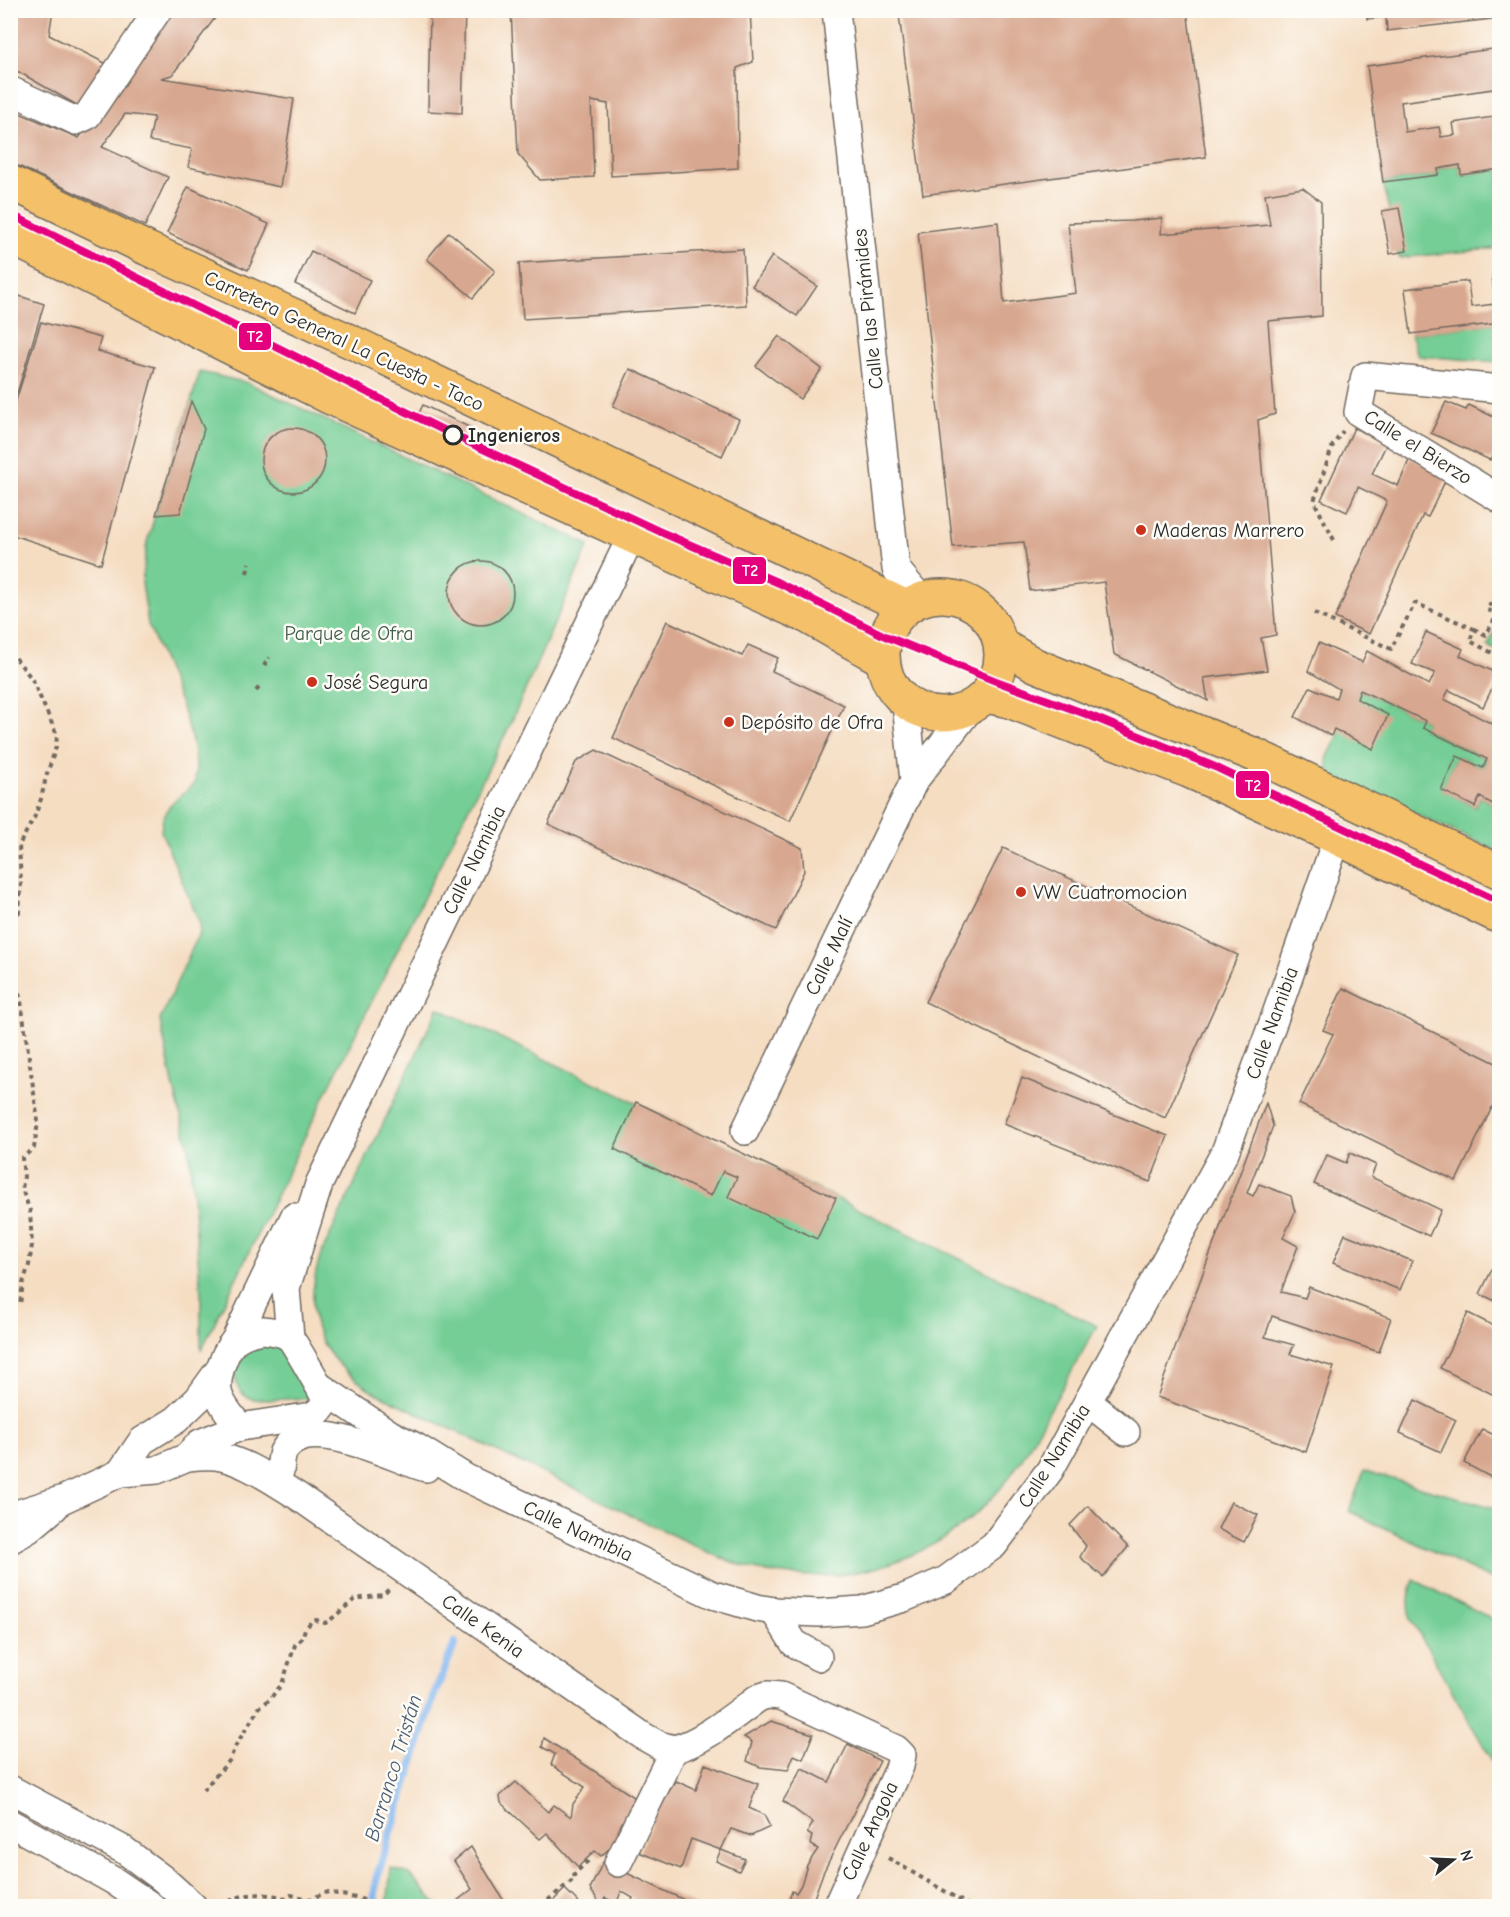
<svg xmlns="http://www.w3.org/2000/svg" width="1510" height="1917" font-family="'Comic Neue',sans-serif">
  <rect width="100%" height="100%" fill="#fdfcf7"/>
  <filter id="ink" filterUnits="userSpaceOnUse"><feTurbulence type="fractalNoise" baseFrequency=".0167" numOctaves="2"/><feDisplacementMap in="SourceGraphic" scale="12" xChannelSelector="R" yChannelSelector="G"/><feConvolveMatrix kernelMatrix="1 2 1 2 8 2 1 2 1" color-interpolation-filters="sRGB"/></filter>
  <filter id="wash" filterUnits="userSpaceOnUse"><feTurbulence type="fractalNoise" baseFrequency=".008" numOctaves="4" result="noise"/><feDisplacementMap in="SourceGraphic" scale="24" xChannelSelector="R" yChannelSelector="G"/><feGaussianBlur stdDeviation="1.35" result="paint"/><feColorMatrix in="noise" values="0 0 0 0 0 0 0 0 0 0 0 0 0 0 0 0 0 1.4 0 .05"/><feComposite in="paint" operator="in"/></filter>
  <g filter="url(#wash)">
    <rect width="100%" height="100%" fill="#f5ddc2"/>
    <g fill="#74ce95" stroke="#507c60" stroke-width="1.5">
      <path d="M1460,165L1461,175L1499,169V248L1399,258L1383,182L1438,175V169Z"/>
      <path d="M1499,323V362L1418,356L1411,334Z"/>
      <path d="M200,372L248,383L589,545L509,727L327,1091L201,1351V1294L189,1148L173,1084L160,1020L199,933L200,924L161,831L163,818L170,805L195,783L196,767L192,741L182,707L148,624L142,583L147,542Z"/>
      <path d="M1499,620L1500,652H1499L1488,646Z"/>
      <path d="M1360,690L1426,721L1423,729L1487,759L1483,768L1457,756L1442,790L1475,807L1480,797L1499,808V852L1333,776L1328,767L1327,759Z"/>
      <path d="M438,1008L836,1198L1097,1326C1080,1356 1063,1387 1046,1417C1032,1442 1018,1468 999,1490C944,1555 859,1586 774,1573C753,1570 733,1563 714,1555L376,1393C319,1359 300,1319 321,1254Z"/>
      <path d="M251,1343C257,1343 265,1342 270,1343C290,1346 303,1383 311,1399C303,1399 295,1398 287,1399C265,1399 238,1407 235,1376C234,1361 242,1353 251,1343Z"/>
      <path d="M1364,1471L1499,1509V1583L1349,1511Z"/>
      <path d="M1414,1580L1499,1622V1769L1495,1766L1411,1619C1408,1604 1408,1594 1414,1580Z"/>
      <path d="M391,1868L409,1874L438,1906H387Z"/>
    </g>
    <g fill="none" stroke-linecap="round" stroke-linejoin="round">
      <path stroke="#83b7f1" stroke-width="8" d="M374,1906L376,1880L434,1695L455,1643"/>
    </g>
    <g id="blocks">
      <g fill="#d8a78f">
        <path d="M10,10H53L49,35L111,66L82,108L10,67Z"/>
        <path d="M170,10H221L172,75L161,78L294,99L280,187L188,167L192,149L149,141L154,117L125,114L102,147L168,177L145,226L10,162V109L79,138Z"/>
        <path d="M430,10H465L462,113L428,111Z"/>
        <path d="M511,10H750L753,62L737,68L738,168L611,176L608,104L591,101L594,177L540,180L518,154Z"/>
        <path d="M936,10H1187L1206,157L923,195L899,15Z"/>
        <path d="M1366,10H1500V18L1387,31L1386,17L1367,19Z"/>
        <path d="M1500,48V88L1401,102L1405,132L1439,127L1441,137L1455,135L1453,123L1500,116V169L1461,175L1460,165L1438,169V175L1383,182L1367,66Z"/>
        <path d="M188,187L269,224L248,270L167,233Z"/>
        <path d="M1303,188L1321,202L1322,316L1268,321L1275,414L1258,420L1276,635L1261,638L1267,670L1204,678L1208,701L1114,654L1104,582L1030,591L1024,542L953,547L918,232L998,222L1004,303L1076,293L1068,223L1132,221L1162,218L1161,234L1270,225L1265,194Z"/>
        <path d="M1399,208L1407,251L1390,254L1382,211Z"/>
        <path d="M449,232L495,271L473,298L427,259Z"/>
        <path d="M743,249L746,305L523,319L519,263Z"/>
        <path d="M311,251L370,280L355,313L295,284Z"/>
        <path d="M772,256L817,286L797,316L752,286Z"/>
        <path d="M1500,274V323L1411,334L1405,289L1468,281L1471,307L1495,304L1492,275Z"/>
        <path d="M10,293L44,304L11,413H10Z"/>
        <path d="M41,322L101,338L97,351L155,367L101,564L10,534V419Z"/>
        <path d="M779,336L822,369L800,399L756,366Z"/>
        <path d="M630,369L739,419L722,456L613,406Z"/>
        <path d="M191,401L204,429L180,513L156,515Z"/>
        <path d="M1446,402L1466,410L1469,405L1500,420V459L1493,455L1490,460L1431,433Z"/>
        <path d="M423,405L473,429L467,441L417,417Z"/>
        <path d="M1354,428L1387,443L1372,474L1398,486L1410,458L1448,475L1428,517L1423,515L1369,634L1335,618L1387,501L1358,487L1347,512L1321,500Z"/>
        <circle cx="293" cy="460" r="32"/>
        <circle cx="481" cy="593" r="32"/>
        <path d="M667,621L742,656L748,645L778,658L772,671L844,705L790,821L613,738Z"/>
        <path d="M1426,632L1463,649L1460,656L1499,674L1483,707L1449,690L1444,699L1500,728V808L1480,797L1475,807L1441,790L1457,756L1483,768L1487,759L1423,728L1426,721L1360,690L1357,699L1388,715L1373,749L1334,729L1331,736L1295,717L1310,687L1336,698L1339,689L1308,671L1319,643L1362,662L1367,651L1429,685L1435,673L1412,664Z"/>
        <path d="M596,750L802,848L804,871L776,930L548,824L576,762Z"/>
        <path d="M1003,848L1238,955L1165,1118L925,1002Z"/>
        <path d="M1343,988L1500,1065V1091L1456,1181L1299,1104L1333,1034L1323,1030Z"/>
        <path d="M1022,1078L1168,1136L1150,1182L1004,1124Z"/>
        <path d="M636,1102L836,1198L817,1239L728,1197L737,1177L723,1171L711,1196L614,1149Z"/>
        <path d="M1266,1103L1273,1126L1247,1193L1253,1196L1259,1184L1291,1196L1295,1212L1283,1238L1298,1246L1281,1292L1305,1298L1309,1287L1391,1318L1379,1352L1272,1316L1265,1337L1294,1345L1290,1354L1334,1367L1306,1452L1157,1397Z"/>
        <path d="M1350,1153L1376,1165L1371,1177L1441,1210L1429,1236L1314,1184L1327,1155L1346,1163Z"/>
        <path d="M1345,1234L1412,1261L1400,1290L1333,1263Z"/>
        <path d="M1500,1253V1303L1480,1294Z"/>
        <path d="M1468,1313L1500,1329V1398L1440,1368Z"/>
        <path d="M1415,1400L1456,1420L1441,1452L1400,1433Z"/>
        <path d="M1482,1429L1500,1438V1482L1464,1463Z"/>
        <path d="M1231,1502L1258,1515L1244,1542L1218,1529Z"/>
        <path d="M1088,1506L1128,1547L1103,1577L1080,1557L1086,1546L1070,1525Z"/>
        <path d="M771,1721L813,1734L803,1759L794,1755L788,1770L760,1767L747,1761L752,1742L744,1737Z"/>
        <path d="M544,1738L640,1801L611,1847L601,1856L595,1851L578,1867L547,1833L540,1839L501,1803L500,1796L516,1782L548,1812L554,1805L571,1817L573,1804L585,1787L551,1765L555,1754L542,1747Z"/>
        <path d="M848,1744L880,1761L839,1841L823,1873L811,1906H787L792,1891L796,1893L801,1885L807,1865L818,1849L810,1844L812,1836L807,1833L813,1823L783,1801L802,1768L829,1782Z"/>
        <path d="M705,1764L758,1784L749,1808L764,1815L770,1827L751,1836L731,1829L721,1850L691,1839L681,1869L639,1852L660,1804L676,1781L696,1790Z"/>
        <path d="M471,1847L507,1906H462L457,1901L472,1889L454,1861Z"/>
        <path d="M721,1850L745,1859L739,1871L716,1861Z"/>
        <path d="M603,1862L665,1891L697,1906H630L633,1898L621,1891L617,1903L605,1898L602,1906L590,1889Z"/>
        <path d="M565,1889L582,1906H548Z"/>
      </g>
    </g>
  </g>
  <g filter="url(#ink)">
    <use href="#blocks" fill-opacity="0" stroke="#726960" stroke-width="1.5"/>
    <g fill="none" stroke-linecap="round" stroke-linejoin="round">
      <g stroke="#726960" stroke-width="30">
        <g id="minor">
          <path d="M836,10L896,569L921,599"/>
          <path d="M10,90L76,121L87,116L158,10"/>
          <path d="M1500,389L1365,376L1358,412L1500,499"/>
          <path d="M906,703L914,781"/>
          <path d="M745,1131L914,781L971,707"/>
          <path d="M263,1330C272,1331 283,1332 290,1338C293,1341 325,1395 325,1399C325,1408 318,1412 312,1416L240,1427C232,1417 220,1404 218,1391C216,1377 225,1348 237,1339C245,1334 254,1331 263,1330Z"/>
          <path d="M290,1338L286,1288L319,1184L631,537"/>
          <path d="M235,1340L294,1217"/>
          <path d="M322,1388L390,1434L416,1447L466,1478L713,1595L757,1608L774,1611L819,1613L862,1610L904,1598L946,1580L994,1545L1050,1470L1225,1152L1275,1017L1337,838"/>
          <path d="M1088,1402L1126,1432"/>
          <path d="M187,1457C196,1456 206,1455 215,1456C244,1460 271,1480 296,1495L643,1736L659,1745L674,1749"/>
          <path d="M280,1471C281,1465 281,1458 283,1452C305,1410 395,1460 426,1468"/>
          <path d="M120,1473L142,1441L176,1420L198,1399L219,1370"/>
          <path d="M10,1516L64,1499L120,1473L157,1470L187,1457L200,1443L240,1427"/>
          <path d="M10,1540L29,1529L55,1507"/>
          <path d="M774,1611L794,1643L818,1657"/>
          <path d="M10,1789L124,1850L163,1879L193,1906"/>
          <path d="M10,1823L114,1881L151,1906"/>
          <path d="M618,1863L674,1749C700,1744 736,1714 758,1698L767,1695L781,1696L896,1749L902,1755L900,1766L837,1906"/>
        </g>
      </g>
      <g stroke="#726960" stroke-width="36">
        <g id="major">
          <path d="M10,182L148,249L356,344L906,607"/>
          <path d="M10,237L329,397L808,617L883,660"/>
          <circle cx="942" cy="655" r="59"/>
          <path d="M1001,645L1035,665L1255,755L1500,872"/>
          <path d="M986,696L1009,701L1189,771L1337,838L1500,917"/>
        </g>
      </g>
      <g stroke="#726960" stroke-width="4" stroke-dasharray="4.5 4.5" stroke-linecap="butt">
        <path d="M1334,540L1314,501L1333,445L1343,431"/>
        <path d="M247,573L249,563"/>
        <path d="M1314,613L1391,649L1415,603L1474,629L1470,641L1500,657"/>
        <path d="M1474,629L1486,635L1498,613L1487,610L1500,587"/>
        <path d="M10,651L32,679L57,735L56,747L46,777L41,799L35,816L19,845L21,882L19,912L10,924"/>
        <path d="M264,666L269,657"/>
        <path d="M256,691L262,684"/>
        <path d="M10,958L21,1001L38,1122L34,1148L22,1158L24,1176L22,1189L30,1211L32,1245L29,1265L23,1283L20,1304"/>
        <path d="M203,1790L229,1761L236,1745L259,1708L269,1700L282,1684L295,1645L302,1638L305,1629L311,1622L316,1620L325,1623L328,1622L355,1599L383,1595L389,1589"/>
        <path d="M888,1858L970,1906"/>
        <path d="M222,1906C240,1891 266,1893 286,1898L291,1895L310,1899L328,1892L365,1900"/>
        <path d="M541,1906L575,1878L574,1874L590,1859"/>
      </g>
      <use href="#minor" stroke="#fff" stroke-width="27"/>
      <use href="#major" stroke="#f4c16a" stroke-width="33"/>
      <g stroke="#fdfcf7" stroke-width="12">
        <path id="tram-1" d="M10,214L453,435L663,533L779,583L885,636L996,681L1086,714L1215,767L1500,902"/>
      </g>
      <use href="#tram-1" stroke="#e5007d" stroke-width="8"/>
    </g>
  </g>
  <circle fill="#fdfcf7" stroke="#2b2b2b" stroke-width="3" cx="453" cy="435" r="9"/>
  <g fill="#c8321e" stroke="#fdfcf7" stroke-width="2">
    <circle cx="1141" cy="530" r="6"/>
    <circle cx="312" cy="682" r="6"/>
    <circle cx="729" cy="722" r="6"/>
    <circle cx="1021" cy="892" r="6"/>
  </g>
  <g text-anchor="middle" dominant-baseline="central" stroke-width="5" stroke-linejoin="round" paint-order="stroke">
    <g font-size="20" fill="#2b2b2b" stroke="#fdfcf7">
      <text transform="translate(868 309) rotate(-96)">Calle las Pirámides</text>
      <text transform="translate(344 341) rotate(25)">Carretera General La Cuesta - Taco</text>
      <text transform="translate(1418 447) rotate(32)">Calle el Bierzo</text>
      <text transform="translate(474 860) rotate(-64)">Calle Namibia</text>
      <text transform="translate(829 956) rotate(-64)">Calle Malí</text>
      <text transform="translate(1272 1023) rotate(-70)">Calle Namibia</text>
      <text transform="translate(1054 1456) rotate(-58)">Calle Namibia</text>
      <text transform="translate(578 1531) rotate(25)">Calle Namibia</text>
      <text transform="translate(483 1626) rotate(35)">Calle Kenia</text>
      <text transform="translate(870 1831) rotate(-65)">Calle Angola</text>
    </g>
    <g font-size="20" font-weight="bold" fill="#2b2b2b" stroke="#fdfcf7" text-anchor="start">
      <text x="468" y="435">Ingenieros</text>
    </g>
    <g font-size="20" fill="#2b2b2b" stroke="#fdfcf7" text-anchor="start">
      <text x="1153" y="530">Maderas Marrero</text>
      <text x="324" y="682">José Segura</text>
      <text x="741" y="722">Depósito de Ofra</text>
      <text x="1033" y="892">VW Cuatromocion</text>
    </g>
    <g font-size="20" fill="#415c4b" stroke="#fdfcf7">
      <text x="349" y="633">Parque de Ofra</text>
    </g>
    <g font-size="21" font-style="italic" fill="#4a5c70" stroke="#fdfcf7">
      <text transform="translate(393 1768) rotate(-73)">Barranco Tristán</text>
    </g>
  </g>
  <g stroke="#fdfcf7" stroke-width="2">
    <rect x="238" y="322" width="34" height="29" rx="6" fill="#e5007d"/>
    <rect x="732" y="556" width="35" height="29" rx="6" fill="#e5007d"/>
    <rect x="1235" y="770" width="35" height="29" rx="6" fill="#e5007d"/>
  </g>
  <g font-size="16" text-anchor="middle" font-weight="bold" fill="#fff">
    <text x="255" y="342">T2</text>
    <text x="750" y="576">T2</text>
    <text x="1253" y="791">T2</text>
  </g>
  <rect width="1510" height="1917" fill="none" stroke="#fdfcf7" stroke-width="36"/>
  <g transform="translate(1453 1860) rotate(72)" stroke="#fdfcf7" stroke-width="4.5" paint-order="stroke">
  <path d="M0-4.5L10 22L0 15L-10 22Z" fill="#2b2b2b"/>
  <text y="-9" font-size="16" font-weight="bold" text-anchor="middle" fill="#2b2b2b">N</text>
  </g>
</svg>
